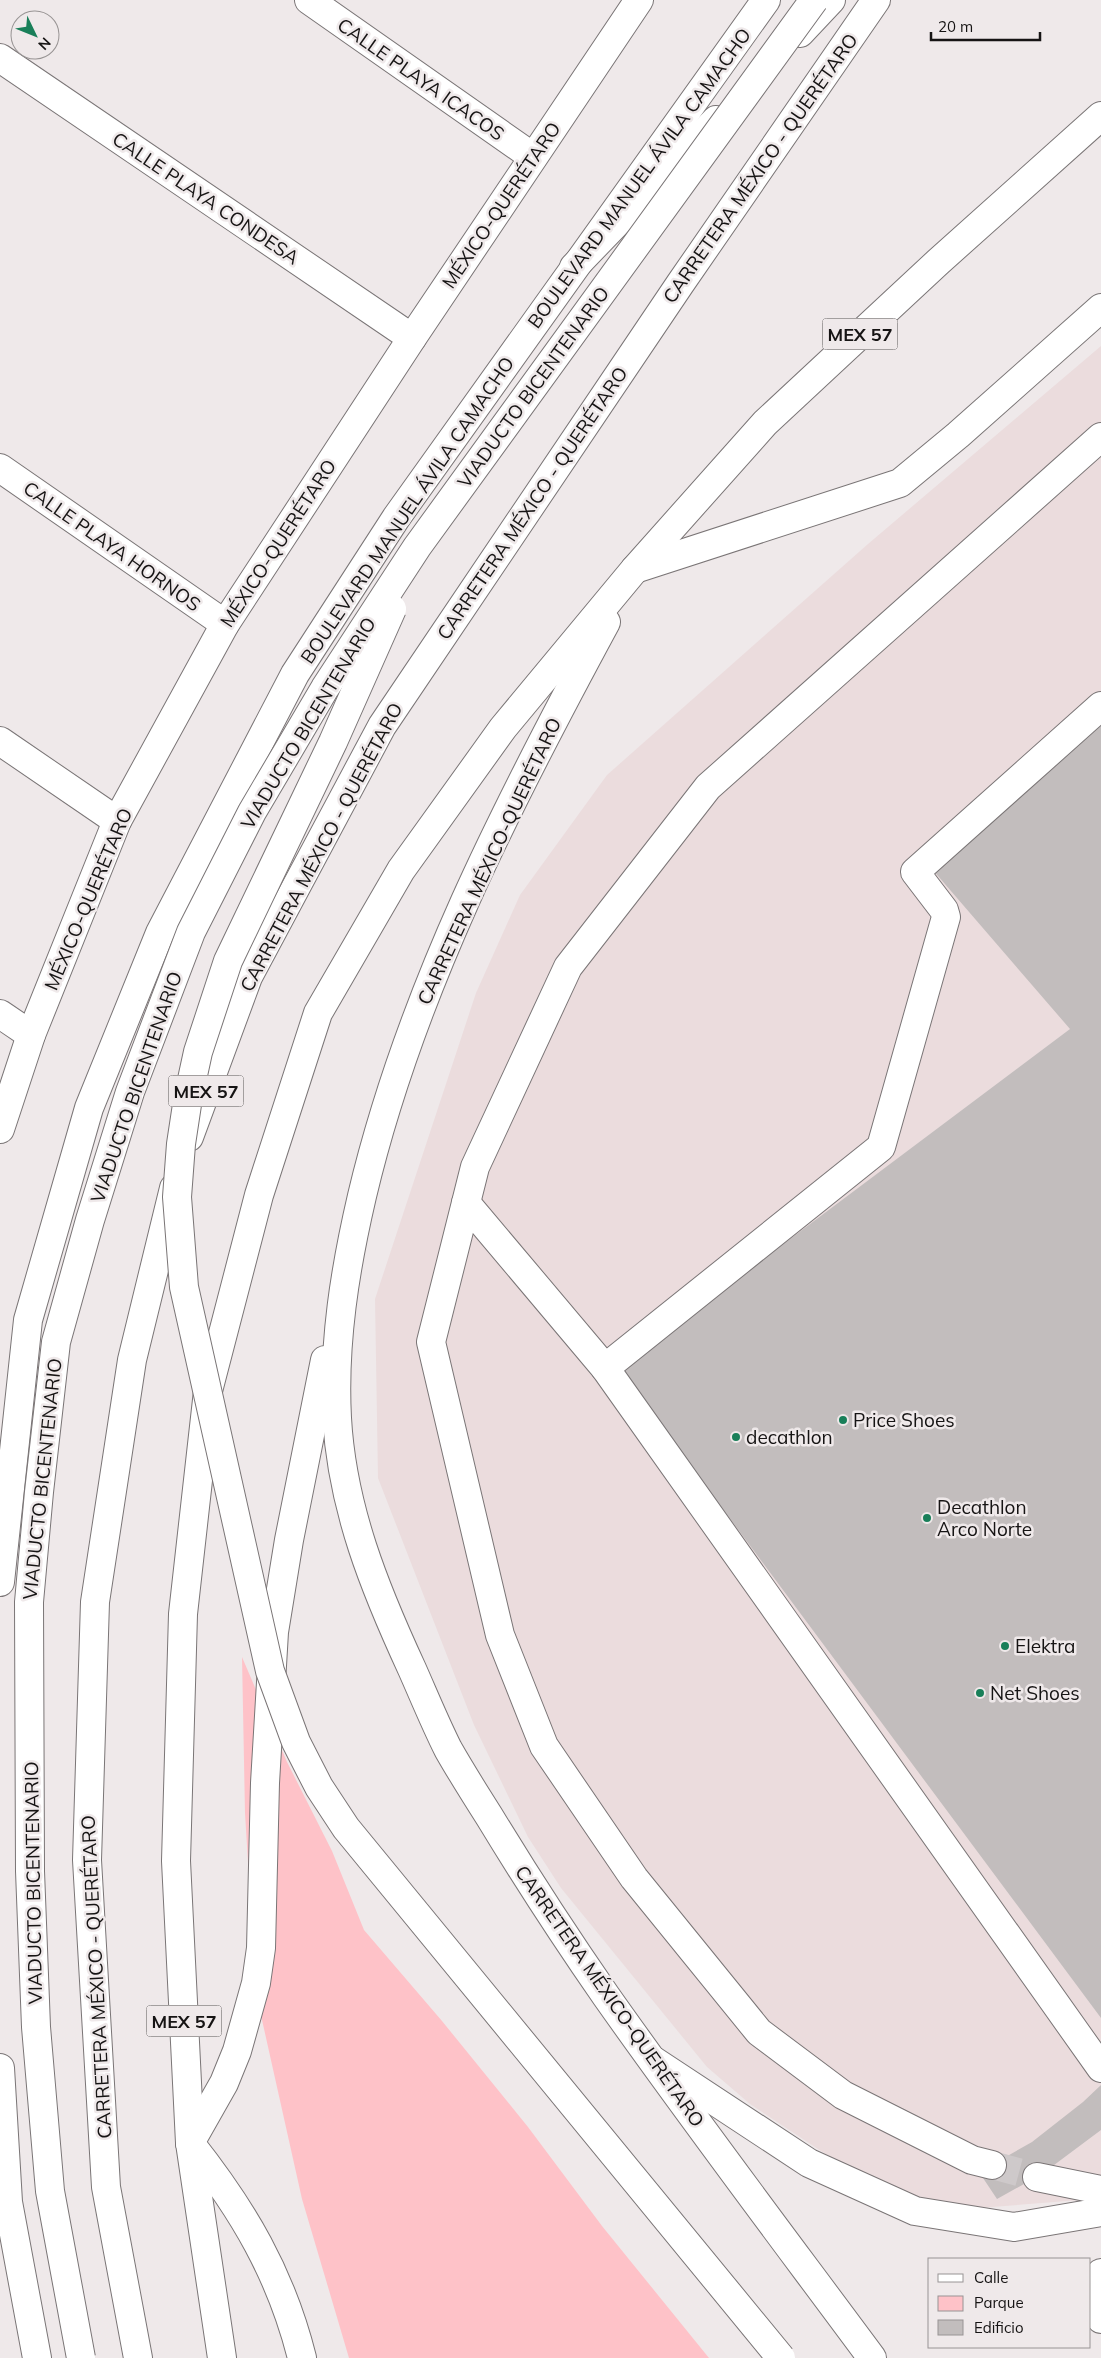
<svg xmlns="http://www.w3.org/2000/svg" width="1101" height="2358" font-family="Mulish,sans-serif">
  <rect width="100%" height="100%" fill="#efe9ea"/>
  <path fill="#ebdcdd" d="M1101,346V2194L1093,2199L966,2209L902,2195L830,2157L750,2104L707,2067L561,1888L528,1837L474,1725L378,1478L375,1299L476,993L520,895L607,775L868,544Z"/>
  <path fill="#fec2c8" d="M242,1657L287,1762L332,1851L364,1930L442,2021L528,2127L602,2226L709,2358H349L302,2199L256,1993L245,1813Z"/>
  <g fill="#c2bdbd">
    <path d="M1101,722V2018L618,1368L1070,1029L932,869Z"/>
    <path d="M1101,2085V2130L1042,2174L997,2199L979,2172L1032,2142L1083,2102Z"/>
  </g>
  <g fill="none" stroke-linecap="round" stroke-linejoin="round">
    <path stroke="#cec9ca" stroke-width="28" stroke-dasharray="28 14" stroke-linecap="butt" d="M992,2165L1037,2177"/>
    <g stroke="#7a7576" stroke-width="30">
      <g id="minor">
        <path d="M309,0L533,157"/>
        <path d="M0,58L412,338"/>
        <path d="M0,468L225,624"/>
        <path d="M635,569L900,483L958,435L1101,308"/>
        <path d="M1101,706L915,872L944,910L946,917L881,1147L605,1368L1101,2068"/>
        <path d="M0,741L117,821"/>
        <path d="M0,1014L31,1035"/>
        <path d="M0,1129L31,1035L117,821L225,624L412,338L639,0"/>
        <path d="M466,1203L605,1368"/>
        <path d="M992,2165L972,2160L843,2095L759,2032L634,1878L544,1746L500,1635L431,1342L475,1167L568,967L708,787L1101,437"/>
        <path d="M1037,2177L1101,2190"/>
      </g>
    </g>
    <g stroke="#7a7576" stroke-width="30">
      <g id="major">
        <path d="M0,1582L28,1320L89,1108L160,933L295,674L396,518L766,0"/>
        <path d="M654,2061L809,2163L915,2211L1014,2227L1101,2212"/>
        <path d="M0,2068L8,2202L37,2358"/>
        <path d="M190,2143C243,2210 281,2274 302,2358"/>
        <path d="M1101,2273L1098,2291L1101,2319"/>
      </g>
    </g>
    <g stroke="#7a7576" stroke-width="30">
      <g id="highway">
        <path d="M800,33L831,0"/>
        <path d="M574,267L716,120"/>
        <path d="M606,622C507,805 410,993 362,1196C345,1269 333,1343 337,1418C342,1508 375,1589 412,1669C424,1696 435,1723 448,1749C461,1772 475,1794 489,1816C526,1877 565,1937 606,1996C692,2118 783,2238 872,2358"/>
        <path d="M189,1137L248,977L382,726L680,284L876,0"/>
        <path d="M190,2143L224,2083L237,2051L256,1983L261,1948L265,1783L274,1632L289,1540L325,1360"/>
        <path d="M138,2358L106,2187L87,1860L95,1602L132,1360L174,1188"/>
        <path d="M222,2358L190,2143L176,1861L183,1614L208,1391L259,1195L318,1013L401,870L503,728L635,569L765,423L938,262L1101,116"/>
      </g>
    </g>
    <use href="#minor" stroke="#fff" stroke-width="28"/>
    <use href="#major" stroke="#fff" stroke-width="28"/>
    <use href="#highway" stroke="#fff" stroke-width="28"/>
    <g stroke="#7a7576" stroke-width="30" stroke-linecap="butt">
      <g id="highway-bridge">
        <path d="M392,609L333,742L228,961L198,1052L188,1098L181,1144L177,1197L184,1287L270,1671L296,1742L319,1787L346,1828L781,2358"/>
        <path d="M81,2358L50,2191L36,2027L30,1871L29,1602L39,1492L56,1342L90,1220L130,1092L191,932L252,812L325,688L417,547L814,0"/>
      </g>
    </g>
    <use href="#highway-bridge" stroke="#fff" stroke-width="28"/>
  </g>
  <g fill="#197f59" stroke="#efe9ea" stroke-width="2">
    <circle cx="843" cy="1420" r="5"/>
    <circle cx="736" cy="1437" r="5"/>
    <circle cx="927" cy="1518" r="5"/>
    <circle cx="1005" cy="1646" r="5"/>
    <circle cx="980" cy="1693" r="5"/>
  </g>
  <g text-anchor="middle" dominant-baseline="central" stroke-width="5" stroke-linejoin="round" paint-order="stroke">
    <g fill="#efe9ea" stroke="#575454" stroke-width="1">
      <rect x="822.5" y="318.5" width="75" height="31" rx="4"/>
      <rect x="168.5" y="1075.5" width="75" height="31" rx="4"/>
      <rect x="146.5" y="2005.5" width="75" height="31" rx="4"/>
    </g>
    <g font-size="18" font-weight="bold" fill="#161414">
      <text x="860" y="334">MEX 57</text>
      <text x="206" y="1091">MEX 57</text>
      <text x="184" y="2021">MEX 57</text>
    </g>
    <g font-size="19" fill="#161414" stroke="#efe9ea">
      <text transform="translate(421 79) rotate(35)">CALLE PLAYA ICACOS</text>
      <text transform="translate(760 168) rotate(-55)">CARRETERA MÉXICO - QUERÉTARO</text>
      <text transform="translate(639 178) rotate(-54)">BOULEVARD MANUEL ÁVILA CAMACHO</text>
      <text transform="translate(206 198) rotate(34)">CALLE PLAYA CONDESA</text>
      <text transform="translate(501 205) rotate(-56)">MÉXICO-QUERÉTARO</text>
      <text transform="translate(533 387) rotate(-54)">VIADUCTO BICENTENARIO</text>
      <text transform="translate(532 503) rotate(-56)">CARRETERA MÉXICO - QUERÉTARO</text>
      <text transform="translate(407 510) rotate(-56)">BOULEVARD MANUEL ÁVILA CAMACHO</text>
      <text transform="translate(278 543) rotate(-57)">MÉXICO-QUERÉTARO</text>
      <text transform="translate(112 546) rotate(35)">CALLE PLAYA HORNOS</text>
      <text transform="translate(308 723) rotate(-59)">VIADUCTO BICENTENARIO</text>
      <text transform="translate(321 847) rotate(-62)">CARRETERA MÉXICO - QUERÉTARO</text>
      <text transform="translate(489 861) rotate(-65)">CARRETERA MÉXICO-QUERÉTARO</text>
      <text transform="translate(88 899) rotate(-67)">MÉXICO-QUERÉTARO</text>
      <text transform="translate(136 1087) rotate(-71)">VIADUCTO BICENTENARIO</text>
      <text transform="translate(42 1479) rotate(-84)">VIADUCTO BICENTENARIO</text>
      <text transform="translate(33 1883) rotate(-91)">VIADUCTO BICENTENARIO</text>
      <text transform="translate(96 1977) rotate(-93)">CARRETERA MÉXICO - QUERÉTARO</text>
      <text transform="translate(610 1996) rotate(55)">CARRETERA MÉXICO-QUERÉTARO</text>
    </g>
    <g font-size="19" fill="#161414" stroke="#efe9ea" text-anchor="start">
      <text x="853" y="1420">Price Shoes</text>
      <text x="746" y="1437">decathlon</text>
      <text x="937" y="1507">Decathlon<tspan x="937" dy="22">Arco Norte</tspan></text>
      <text x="1015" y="1646">Elektra</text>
      <text x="990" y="1693">Net Shoes</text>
    </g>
  </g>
  <rect x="928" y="2258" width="162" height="90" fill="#efe9ea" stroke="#989494"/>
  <rect x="938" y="2274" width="25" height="8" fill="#ffffff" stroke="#989494"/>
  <text x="974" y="2283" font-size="15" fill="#161414">Calle</text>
  <rect x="938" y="2296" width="25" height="15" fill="#fec2c8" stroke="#989494"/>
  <text x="974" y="2308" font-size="15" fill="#161414">Parque</text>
  <rect x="938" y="2320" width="25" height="15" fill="#c2bdbd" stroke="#989494"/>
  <text x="974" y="2333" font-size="15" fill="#161414">Edificio</text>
  <g transform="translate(35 35) rotate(133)"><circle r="24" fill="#efe9ea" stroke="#989494"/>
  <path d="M0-4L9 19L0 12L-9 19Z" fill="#197f59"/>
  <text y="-8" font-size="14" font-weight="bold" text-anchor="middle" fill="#161414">N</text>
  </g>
  <path d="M931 32v8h109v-8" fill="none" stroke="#161414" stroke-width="2.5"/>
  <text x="938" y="32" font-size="15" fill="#161414" stroke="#efe9ea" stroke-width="4" paint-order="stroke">20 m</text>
</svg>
